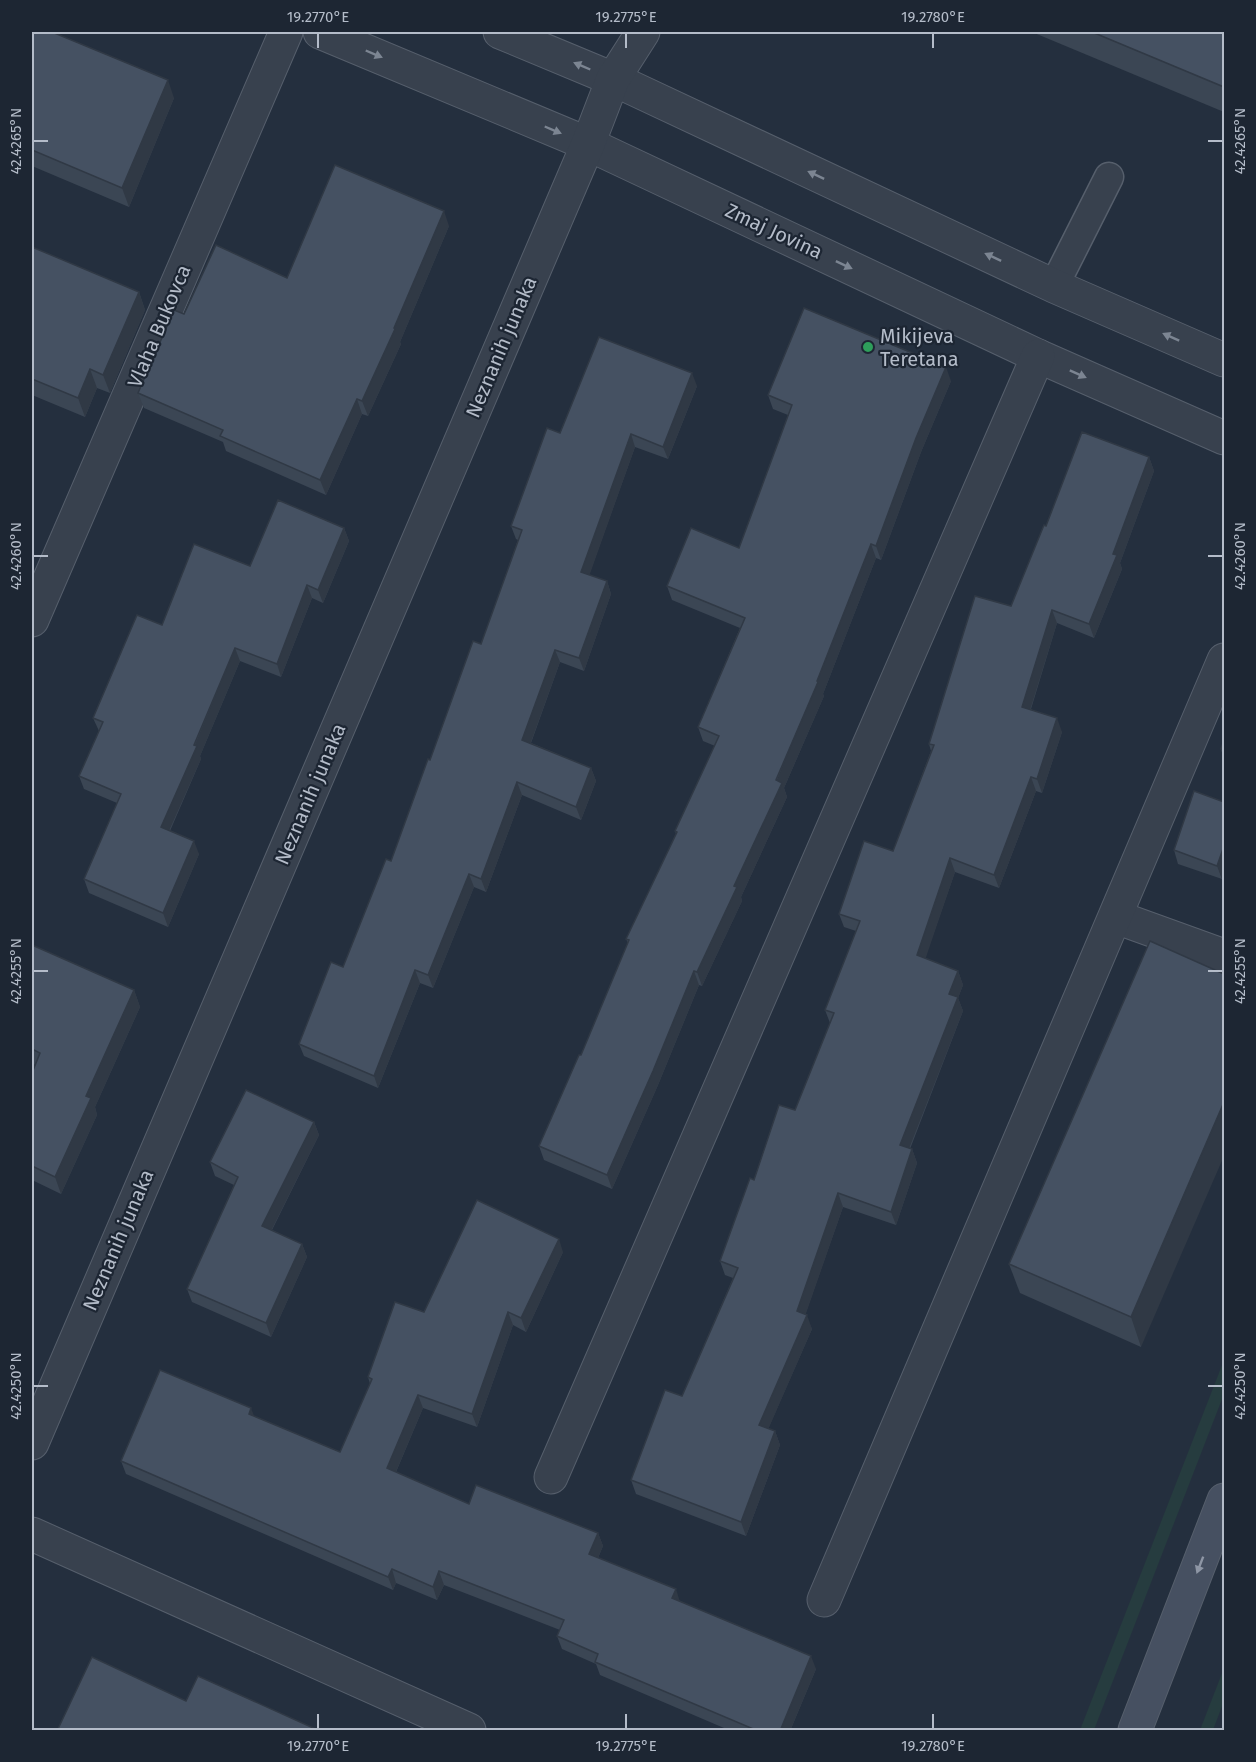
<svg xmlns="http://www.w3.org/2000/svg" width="1256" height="1762" font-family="'Fira Sans',sans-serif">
  <rect width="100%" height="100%" fill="#242f3e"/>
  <g fill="#263c3f">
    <path d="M1224,1360V1394L1094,1730H1080Z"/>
    <path d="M1224,1668V1701L1213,1730H1200Z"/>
  </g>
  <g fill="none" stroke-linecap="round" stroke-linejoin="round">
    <g stroke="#565f6c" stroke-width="31">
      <path id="lane" d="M1054,286L1109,177"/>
    </g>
    <g stroke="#565f6c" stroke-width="35">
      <g id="street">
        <path d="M320,32L588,144L1038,356L1224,438"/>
        <path d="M500,32L613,79L1054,286L1224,360"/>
        <path d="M32,620L286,32"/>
        <path d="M1116,917L1224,956"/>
        <path d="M32,1443L588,144L613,79L643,32"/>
        <path d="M551,1477L1038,356"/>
        <path d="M32,1534L469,1730"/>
        <path d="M824,1600L1224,660"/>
      </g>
    </g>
    <g stroke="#565f6c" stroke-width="35">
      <path id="secondary" d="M1135,1730L1224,1500"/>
    </g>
    <use href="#lane" stroke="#38414e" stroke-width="28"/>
    <use href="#street" stroke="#38414e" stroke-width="33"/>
    <use href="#secondary" stroke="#465061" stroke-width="33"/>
  </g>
  <g fill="#3b4654">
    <path d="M32,32L174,98L129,207L32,166Z"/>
    <path d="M1032,32H1224V112Z"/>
    <path d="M449,226L400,342L401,344L368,416L362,414L326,495L226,451L223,442L144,408L138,393L184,314L287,278Z"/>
    <path d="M32,247L139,292L145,310L110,393L97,388L85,417L32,395Z"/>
    <path d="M951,381L921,452L881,560L876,558L823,694L824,696L784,788L787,797L741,897L742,901L702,986L699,985L658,1085L612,1189L544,1160L539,1146L581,1055L628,943L626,939L676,834L675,831L715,746L703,741L698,727L740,628L672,600L667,586L739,548L788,415L773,409L768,395Z"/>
    <path d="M697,386L668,459L635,447L589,575L607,581L611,594L584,671L560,662L531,743L591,768L596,781L581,820L522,795L486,892L474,887L433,988L420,983L378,1088L304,1056L299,1044L343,967L391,861L430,760L481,644L518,540L516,539L511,526L560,433Z"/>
    <path d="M1149,457L1154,471L1120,563L1122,569L1094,638L1057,623L1031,709L1062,732L1042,793L1036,791L999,888L955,872L925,958L958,971L963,985L958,998L963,1011L910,1149H912L917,1163L896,1225L843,1207L805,1315L812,1329L768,1429L775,1431L780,1445L746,1536L636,1494L631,1480L682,1396L733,1278L725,1275L720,1261L754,1180L795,1110L830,1023L825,1010L856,931L844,927L839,914L893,851L931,751L929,744L1011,606L1046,526Z"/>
    <path d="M344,528L349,541L323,603L312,598L281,677L240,661L200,756L201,759L170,831L199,854L168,927L89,893L84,879L117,803L84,789L79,776L99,731L93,718L250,566Z"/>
    <path d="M1224,740V760L1221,749Z"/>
    <path d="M1194,791L1222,879L1178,864L1174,850Z"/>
    <path d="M1150,941L1141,1347L1020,1293L1009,1264Z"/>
    <path d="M32,945L134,990L140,1007L95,1107L97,1115L61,1194L32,1180V1073L35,1065L32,1063Z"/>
    <path d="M314,1122L319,1135L272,1230L302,1244L307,1257L271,1337L192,1302L187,1289L234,1185L215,1176L210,1162Z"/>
    <path d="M563,1252L526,1332L513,1325L477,1427L423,1408L396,1472L469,1504L598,1533L603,1546L598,1558L680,1601L816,1669L790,1731H731L600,1675L596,1664L562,1649L557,1636L560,1630L444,1585L437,1600L396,1583L393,1590L126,1474L121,1461L254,1416L340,1452L370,1384L368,1377L424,1312Z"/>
  </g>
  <g fill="#303945">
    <path d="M168,80L174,98L129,207L122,188Z"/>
    <path d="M444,211L449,226L400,342L401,344L368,416L362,401Z"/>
    <path d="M139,292L145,310L110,393L103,375Z"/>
    <path d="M946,367L951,381L921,452L881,560L876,546L916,438Z"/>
    <path d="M90,369L97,388L85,417L78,398Z"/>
    <path d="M692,373L697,386L668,459L663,447Z"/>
    <path d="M357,399L362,414L326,495L320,480Z"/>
    <path d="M631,434L635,447L586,585L581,572Z"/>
    <path d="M1149,457L1154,471L1120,563L1122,569L1094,638L1089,624L1113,554Z"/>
    <path d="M344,528L349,541L323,603L318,590Z"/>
    <path d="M871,544L876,558L823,694L824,696L784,788L787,797L741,897L742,901L702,986L697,972L734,886L817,681Z"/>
    <path d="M607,581L611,594L584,671L579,658Z"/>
    <path d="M307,585L312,598L281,677L277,664Z"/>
    <path d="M1052,610L1057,623L1027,720L1022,707Z"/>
    <path d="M235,648L240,661L200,756L201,759L165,840L161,827Z"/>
    <path d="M555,650L560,662L527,753L522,740Z"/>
    <path d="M1057,718L1062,732L1042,793L1037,779Z"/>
    <path d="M591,768L596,781L581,820L576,807Z"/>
    <path d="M1031,777L1036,791L999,888L994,875Z"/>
    <path d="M517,782L522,795L486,892L481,879Z"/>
    <path d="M194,841L199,854L168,927L163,913Z"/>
    <path d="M1224,846V872L1222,879L1217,866Z"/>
    <path d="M950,858L955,872L922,969L917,955Z"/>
    <path d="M469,874L474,887L433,988L428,975Z"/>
    <path d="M415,970L420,983L378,1088L374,1076Z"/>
    <path d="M694,971L699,985L658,1085L612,1189L607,1175Z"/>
    <path d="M958,971L963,985L958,998L963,1011L905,1159L900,1145L949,994Z"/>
    <path d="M134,990L140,1007L95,1107L97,1115L61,1194L55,1177L86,1096Z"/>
    <path d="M1224,1102V1156L1141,1347L1131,1317Z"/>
    <path d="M314,1122L319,1135L267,1239L262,1226Z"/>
    <path d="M912,1149L917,1163L896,1225L891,1212Z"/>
    <path d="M838,1193L843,1207L802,1325L797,1311Z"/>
    <path d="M559,1239L563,1252L526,1332L521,1318Z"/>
    <path d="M302,1244L307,1257L271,1337L266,1323Z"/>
    <path d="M508,1312L513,1325L477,1427L472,1414Z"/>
    <path d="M807,1315L812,1329L764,1439L759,1425Z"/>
    <path d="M418,1395L423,1408L392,1481L387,1468Z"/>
    <path d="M251,1408L256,1421L249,1414Z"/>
    <path d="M775,1431L780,1445L746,1536L741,1522Z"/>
    <path d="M598,1533L603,1546L594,1567L589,1554Z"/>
    <path d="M392,1569L396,1583L393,1590L388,1577Z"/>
    <path d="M439,1571L444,1585L437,1600L433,1587Z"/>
    <path d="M676,1589L680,1602L672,1598Z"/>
    <path d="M811,1656L816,1669L790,1731H780Z"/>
  </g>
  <g fill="#455162" stroke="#303945" stroke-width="1.5">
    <path d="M32,32H52L168,80L122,188L32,150Z"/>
    <path d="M1092,32H1224V87Z"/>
    <path d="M335,165L444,211L394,328L395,329L362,401L357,399L320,480L220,436L223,430L138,393L174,310L184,314L216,245L287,278Z"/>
    <path d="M32,247L139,292L103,375L90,369L78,398L32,379Z"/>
    <path d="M804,308L946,367L916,438L876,546L871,544L817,681L818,682L776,780L782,783L734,886L737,887L697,972L694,971L653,1071L607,1175L539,1146L579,1055H581L629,940L626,939L677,832L675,831L719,736L698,727L745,618L667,586L691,528L739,548L792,405L768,395Z"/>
    <path d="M599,337L692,373L663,447L631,434L581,572L607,581L579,658L555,650L522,740L591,768L576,807L517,782L481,879L469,874L428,975L415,970L374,1076L299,1044L331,962L343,967L386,859L391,861L428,759L430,760L473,641L481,644L522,530L511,526L547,428L560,433Z"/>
    <path d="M1082,432L1149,457L1113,554L1117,555L1089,624L1052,610L1022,707L1057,718L1037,779L1031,777L994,875L950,858L917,955L958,971L949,994L958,997L900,1145L912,1149L891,1212L838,1193L797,1311L807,1315L759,1425L775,1431L741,1522L631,1480L665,1390L682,1396L738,1268L720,1261L750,1178L754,1180L779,1105L795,1110L834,1013L825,1010L860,921L839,914L864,841L893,851L934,745L929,744L975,596L1011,606L1044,525L1046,526Z"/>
    <path d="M278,500L344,528L318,590L307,585L277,664L235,648L194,745L197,746L161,827L194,841L163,913L84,879L121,794L79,776L103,722L93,718L137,615L162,625L194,544L250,566Z"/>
    <path d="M1224,740V751L1221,749Z"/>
    <path d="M1194,791L1224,802V846L1217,866L1174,850Z"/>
    <path d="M1150,941L1224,974V1102L1131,1317L1009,1264Z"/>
    <path d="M32,945L134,990L86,1096L91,1098L55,1177L32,1166V1073L40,1053L32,1049Z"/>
    <path d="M246,1090L314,1122L262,1226L302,1244L266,1323L187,1289L238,1177L210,1162Z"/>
    <path d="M477,1200L559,1239L521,1318L508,1312L472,1414L418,1395L387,1468L469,1504L476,1485L598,1533L589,1554L676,1589L672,1598L811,1656L780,1731H758L595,1662L598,1654L557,1636L564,1620L439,1571L433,1587L392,1569L388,1577L121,1461L160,1370L251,1408L249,1414L340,1452L372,1379L368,1377L395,1302L424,1312Z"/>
    <path d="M92,1657L186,1701L198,1676L320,1731H57Z"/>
  </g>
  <defs><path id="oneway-solid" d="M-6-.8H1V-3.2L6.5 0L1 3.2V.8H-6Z" transform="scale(1.5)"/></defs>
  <g fill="#7c8592">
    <use href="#oneway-solid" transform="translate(374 54) rotate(23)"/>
    <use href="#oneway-solid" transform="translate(582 66) rotate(-157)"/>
    <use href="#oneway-solid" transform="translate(553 130) rotate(23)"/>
    <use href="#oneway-solid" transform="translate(816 175) rotate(-155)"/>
    <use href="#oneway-solid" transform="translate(993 257) rotate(-155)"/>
    <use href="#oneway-solid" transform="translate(844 265) rotate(25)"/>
    <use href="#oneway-solid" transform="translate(1171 337) rotate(-156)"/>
    <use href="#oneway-solid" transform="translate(1078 374) rotate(24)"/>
  </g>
  <use fill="#8e96a5" href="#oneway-solid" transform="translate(1200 1565) rotate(111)"/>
  <path fill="none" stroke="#b4bcc9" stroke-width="2" d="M318,33V48M626,33V48M933,33V48M33,141H48M1208,141H1223M33,556H48M1208,556H1223M33,971H48M1208,971H1223M33,1386H48M1208,1386H1223M318,1714V1729M626,1714V1729M933,1714V1729"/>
  <circle fill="#2e9e5b" stroke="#1d2633" stroke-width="2" cx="868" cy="347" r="6"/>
  <g text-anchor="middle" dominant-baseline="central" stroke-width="4.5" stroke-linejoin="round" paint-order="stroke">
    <g font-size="20" fill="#b4bcc9" stroke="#1d2633">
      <text transform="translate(774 231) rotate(25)">Zmaj Jovina</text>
      <text transform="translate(159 326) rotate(-67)">Vlaha Bukovca</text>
      <text transform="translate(501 347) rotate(-67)">Neznanih junaka</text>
      <text transform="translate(310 794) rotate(-67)">Neznanih junaka</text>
      <text transform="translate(118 1240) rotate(-67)">Neznanih junaka</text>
    </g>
    <g font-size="20" fill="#b4bcc9" stroke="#1d2633" text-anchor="start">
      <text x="880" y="336">Mikijeva<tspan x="880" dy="23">Teretana</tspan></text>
    </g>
  </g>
  <rect width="1256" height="1762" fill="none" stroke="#1d2633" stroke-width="66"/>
  <rect x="33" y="33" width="1190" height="1696" fill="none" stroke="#b4bcc9" stroke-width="2"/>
  <g font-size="15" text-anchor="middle" fill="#b4bcc9">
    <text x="318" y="22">19.2770°E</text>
    <text x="626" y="22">19.2775°E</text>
    <text x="933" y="22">19.2780°E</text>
    <text transform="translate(16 141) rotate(-90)" y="5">42.4265°N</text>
    <text transform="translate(1240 141) rotate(-90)" y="5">42.4265°N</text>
    <text transform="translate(16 556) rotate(-90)" y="5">42.4260°N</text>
    <text transform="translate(1240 556) rotate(-90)" y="5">42.4260°N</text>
    <text transform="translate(16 971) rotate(-90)" y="5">42.4255°N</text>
    <text transform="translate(1240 971) rotate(-90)" y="5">42.4255°N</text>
    <text transform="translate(16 1386) rotate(-90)" y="5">42.4250°N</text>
    <text transform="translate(1240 1386) rotate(-90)" y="5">42.4250°N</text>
    <text x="318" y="1751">19.2770°E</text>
    <text x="626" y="1751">19.2775°E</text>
    <text x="933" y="1751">19.2780°E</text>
  </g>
</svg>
